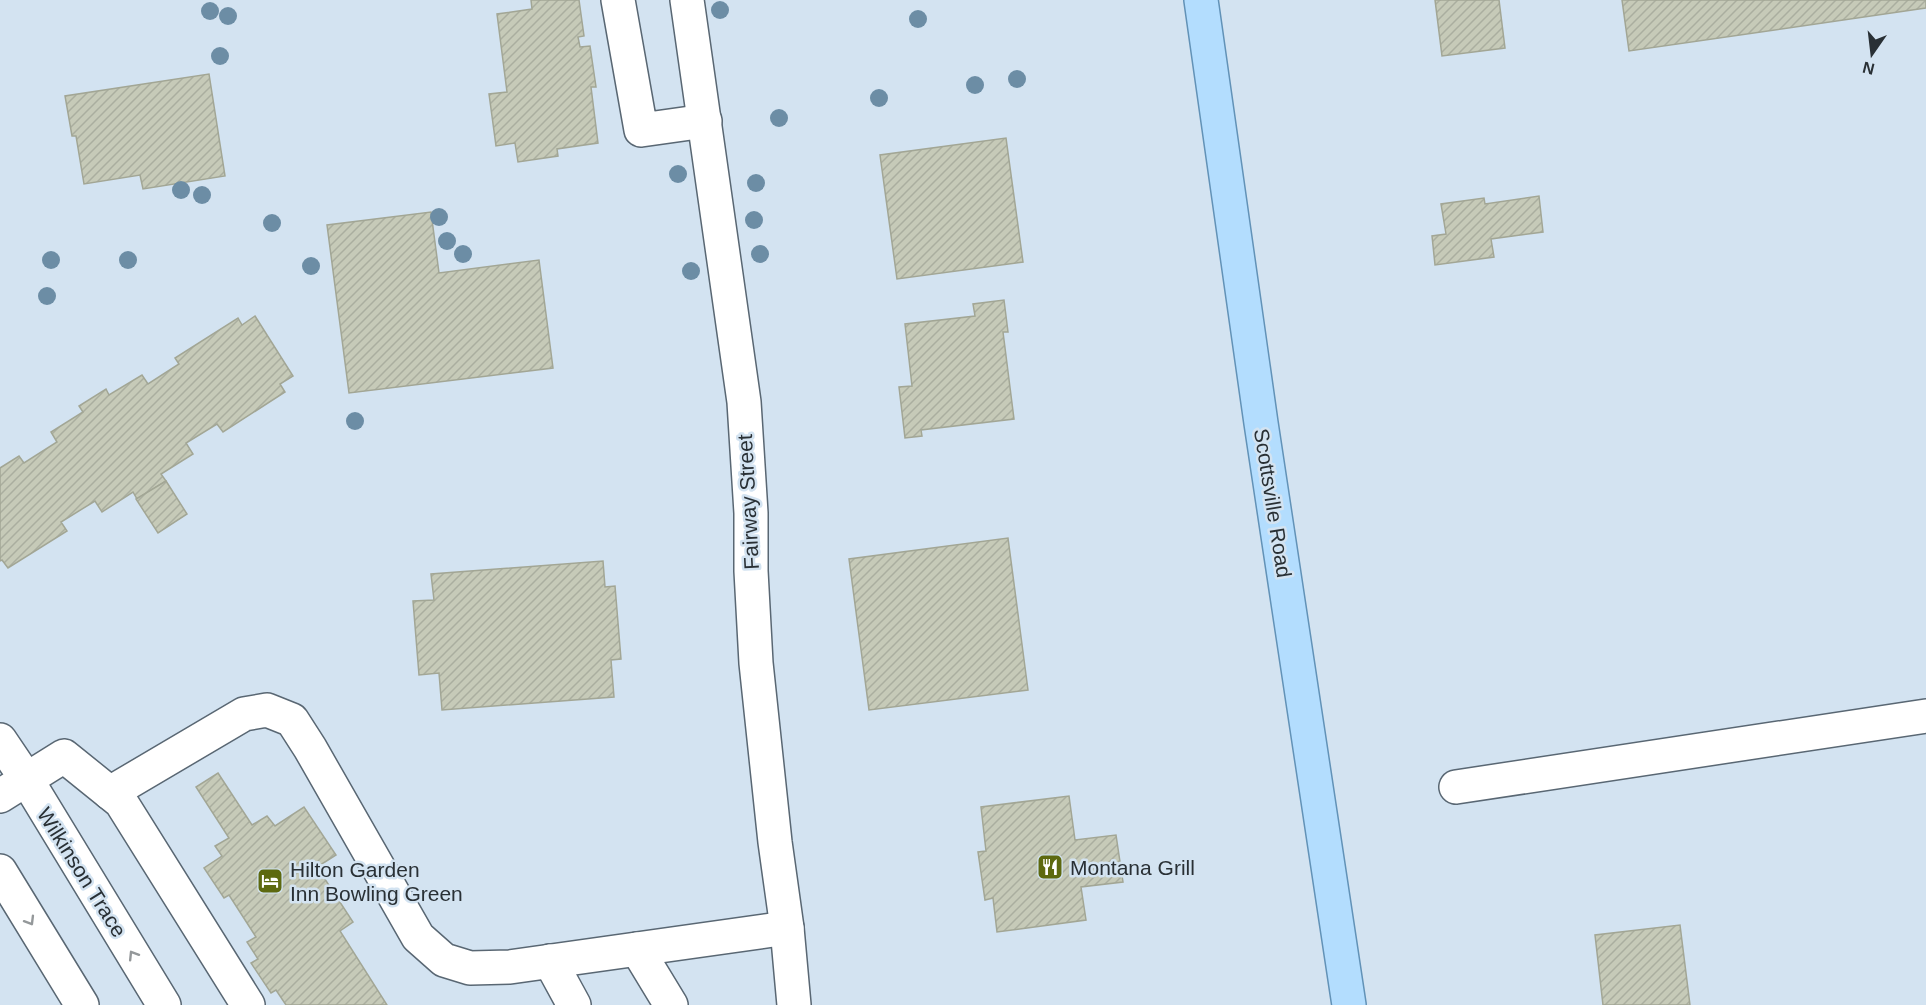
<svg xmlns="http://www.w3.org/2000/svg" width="1926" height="1005" font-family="Arial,sans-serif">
  <defs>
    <pattern id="building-hatch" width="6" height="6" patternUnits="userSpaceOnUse" patternTransform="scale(1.5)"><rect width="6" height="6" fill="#c6cab8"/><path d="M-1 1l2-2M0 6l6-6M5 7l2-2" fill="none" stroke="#aaae9f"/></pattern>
  </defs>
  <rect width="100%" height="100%" fill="#d3e3f1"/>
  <g fill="url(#building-hatch)" stroke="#a2a695" stroke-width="1.5">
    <path d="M531,0H579L584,36L578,37L580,47L590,46L596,87H591L598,143L557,149L558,156L518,162L515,143L496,146L489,94L507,92L497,14L532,9Z"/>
    <path d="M1435,0H1499L1505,48L1442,56Z"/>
    <path d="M1622,0H1926V8L1629,51Z"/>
    <path d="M209,74L225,176L143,189L140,175L84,184L76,136H72L65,96Z"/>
    <path d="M1006,138L1023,262L897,279L880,155Z"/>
    <path d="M1539,196L1543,232L1491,239L1494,257L1435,265L1432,236L1446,234L1441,204L1484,198L1485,204Z"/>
    <path d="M431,212L439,273L539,260L553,368L349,393L327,225Z"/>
    <path d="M1004,300L1008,332H1003L1014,419L921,430L922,436L905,438L899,387L912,386L905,324L975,316L973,304Z"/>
    <path d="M255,316L293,376L280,384L285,392L223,432L217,424L186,443L193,454L161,474L166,481L137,499L133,492L102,512L95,501L61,522L67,531L8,568L2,560L0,561V468L19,456L24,463L57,442L51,432L83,412L79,406L106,389L109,395L142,375L148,384L179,364L175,358L238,318L242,325Z"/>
    <path d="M166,481L187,514L158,533L136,499Z"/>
    <path d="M1008,538L1028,690L869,710L849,559Z"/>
    <path d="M603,561L605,587L615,586L621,659L611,660L614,697L442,710L439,673L419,675L413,601L434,600L431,574Z"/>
    <path d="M218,773L252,825L267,816L275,826L304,807L336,855L317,867L353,922L340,931L387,1005H286L276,990L271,993L251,963L258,959L247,942L256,937L229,895L224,898L204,868L222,856L215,846L229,838L196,787Z"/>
    <path d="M1069,796L1075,840L1116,835L1123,882L1081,887L1086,920L997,932L993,898L985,900L978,852L986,851L981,807Z"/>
    <path d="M1680,925L1690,1005H1603L1595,935Z"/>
  </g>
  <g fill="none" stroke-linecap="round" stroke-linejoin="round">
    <g stroke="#596773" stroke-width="36">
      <g id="minor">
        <path d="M618,0L641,130L705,121"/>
        <path d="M687,0L744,402L751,513V571L756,663L775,842L787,928L794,1005"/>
        <path d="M0,740L27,780L164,1005"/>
        <path d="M1456,787L1926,716"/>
        <path d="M110,793L244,714L267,710L292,720L310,748L418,937L444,960L470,968L510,967L787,928"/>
        <path d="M0,796L64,756L121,802L248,1005"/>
        <path d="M0,871L82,1005"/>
        <path d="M637,949L671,1005"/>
        <path d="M550,961L574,1005"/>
      </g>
    </g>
    <g stroke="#6292b7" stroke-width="36">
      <path id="major" d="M1201,0L1261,423L1349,1005"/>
    </g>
    <use href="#minor" stroke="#fff" stroke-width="33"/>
    <use href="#major" stroke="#b3ddfe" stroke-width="33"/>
  </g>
  <g fill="#6c8da5">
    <circle cx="720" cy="10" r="9"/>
    <circle cx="210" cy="11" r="9"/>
    <circle cx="228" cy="16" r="9"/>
    <circle cx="918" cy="19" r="9"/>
    <circle cx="220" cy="56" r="9"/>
    <circle cx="1017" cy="79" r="9"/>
    <circle cx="975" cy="85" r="9"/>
    <circle cx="879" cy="98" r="9"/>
    <circle cx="779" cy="118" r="9"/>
    <circle cx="678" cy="174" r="9"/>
    <circle cx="756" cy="183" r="9"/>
    <circle cx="181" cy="190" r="9"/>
    <circle cx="202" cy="195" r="9"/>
    <circle cx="439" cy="217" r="9"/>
    <circle cx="754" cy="220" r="9"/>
    <circle cx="272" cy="223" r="9"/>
    <circle cx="447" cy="241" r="9"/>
    <circle cx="463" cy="254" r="9"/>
    <circle cx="760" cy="254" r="9"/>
    <circle cx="51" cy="260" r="9"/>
    <circle cx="128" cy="260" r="9"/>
    <circle cx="311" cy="266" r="9"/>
    <circle cx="691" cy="271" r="9"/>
    <circle cx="47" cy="296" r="9"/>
    <circle cx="355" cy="421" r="9"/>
  </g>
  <defs><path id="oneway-chevron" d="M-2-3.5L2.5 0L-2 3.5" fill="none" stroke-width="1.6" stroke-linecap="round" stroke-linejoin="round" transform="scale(1.5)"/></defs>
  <g stroke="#94989a">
    <use href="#oneway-chevron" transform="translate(30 921) rotate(59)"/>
    <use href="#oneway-chevron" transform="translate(133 955) rotate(-122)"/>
  </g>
  <defs>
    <g id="restaurant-square" transform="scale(1.35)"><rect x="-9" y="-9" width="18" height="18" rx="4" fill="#5d690f" stroke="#d3e3f1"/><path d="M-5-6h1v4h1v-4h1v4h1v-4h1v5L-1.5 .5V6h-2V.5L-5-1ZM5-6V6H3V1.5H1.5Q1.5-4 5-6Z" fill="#fff"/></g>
    <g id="hotel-square" transform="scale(1.35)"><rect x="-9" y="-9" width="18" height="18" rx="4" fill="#5d690f" stroke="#d3e3f1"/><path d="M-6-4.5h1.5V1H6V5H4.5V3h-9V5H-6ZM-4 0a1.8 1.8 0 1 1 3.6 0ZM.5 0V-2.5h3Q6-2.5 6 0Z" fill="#fff"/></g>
  </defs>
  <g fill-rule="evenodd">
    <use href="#restaurant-square" x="1050" y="867"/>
    <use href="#hotel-square" x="270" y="881"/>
  </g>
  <g text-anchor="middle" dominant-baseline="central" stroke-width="5" stroke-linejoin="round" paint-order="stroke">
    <g font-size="21" fill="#293035" stroke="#d3e3f1">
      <text transform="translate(748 502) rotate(-93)">Fairway Street</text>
      <text transform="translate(1273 503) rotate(81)">Scottsville Road</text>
      <text transform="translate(82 872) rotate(58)">Wilkinson Trace</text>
    </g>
    <g font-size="21" fill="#293035" stroke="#d3e3f1" text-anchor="start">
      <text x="1070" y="867">Montana Grill</text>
      <text x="290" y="869">Hilton Garden<tspan x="290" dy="24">Inn Bowling Green</tspan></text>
    </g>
  </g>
  <g transform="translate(1872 54) rotate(194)" stroke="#d3e3f1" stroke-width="4.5" paint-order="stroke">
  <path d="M0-4.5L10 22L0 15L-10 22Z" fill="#293035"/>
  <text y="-9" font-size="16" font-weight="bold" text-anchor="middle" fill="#293035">N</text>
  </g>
</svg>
